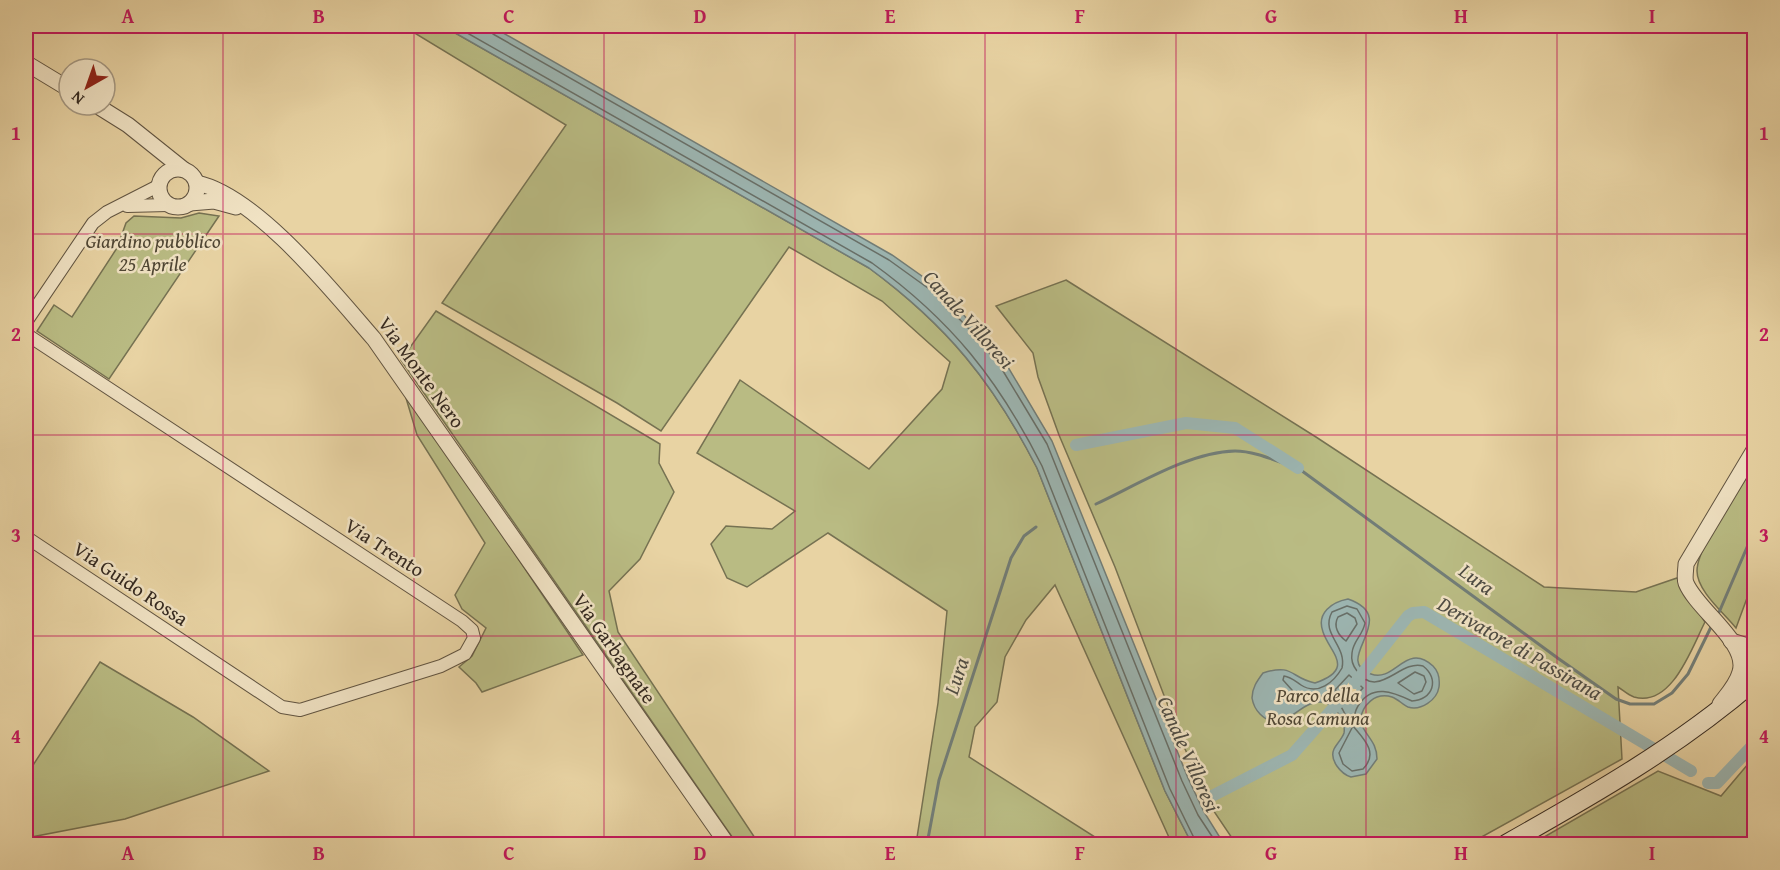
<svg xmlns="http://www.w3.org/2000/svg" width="1780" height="870" font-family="'Gentium Book Plus',serif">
  <rect width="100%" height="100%" fill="#e8d3a3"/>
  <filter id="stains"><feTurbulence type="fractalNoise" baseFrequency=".00333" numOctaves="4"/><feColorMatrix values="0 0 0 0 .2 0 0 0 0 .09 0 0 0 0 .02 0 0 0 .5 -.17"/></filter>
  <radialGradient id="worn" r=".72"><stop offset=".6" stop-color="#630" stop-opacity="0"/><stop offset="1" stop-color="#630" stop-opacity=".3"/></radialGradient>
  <g fill="#b9bb83" stroke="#767252" stroke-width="1.5">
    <path d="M403,26H443L869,268C947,326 993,382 1037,468L1165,791L1192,844H1172L1055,585L1026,620L1005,657L997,702L975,727L969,757L1106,844H916L938,703L947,611L828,533L747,587L727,578L711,544L726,526L772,529L795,511L697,453L740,380L869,469L942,389L950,362L882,301L789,247L661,431L617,403L442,303L566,125Z"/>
    <path d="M199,213L219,216L109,379L37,331L54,305L72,317L117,248L126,223L134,216L181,218Z"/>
    <path d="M1066,280L1316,437L1544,587L1636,592L1677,578L1705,622C1692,647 1672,708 1634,697C1628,695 1623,690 1618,687L1622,759L1469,844H1236L1211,807L1181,740L1115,567L1059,435L1038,377L1033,353L996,306Z"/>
    <path d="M436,311L660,444L659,463L674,492L640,559L609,591L618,632L759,844H737L401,360Z"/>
    <path d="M403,388L583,655L482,692L476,683L459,667L472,656L486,628L462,609L455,595L485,543L417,435Z"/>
    <path d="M1754,465V579L1736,628C1724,613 1697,591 1697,571C1697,545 1741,490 1754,465Z"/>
    <path d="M100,662L193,717L269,771L125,819L26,838V776Z"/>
    <path d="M1754,757V844H1532L1658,771L1721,796Z"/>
  </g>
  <g fill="#9cb5b1" stroke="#727d77" stroke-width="1.5">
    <path d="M443,26H491L892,255L936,286L975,327L1005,362L1052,441L1188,778L1204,812L1224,844H1192L1165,791L1037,468C993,382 947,325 869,268Z"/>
    <path d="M1348,599C1403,618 1330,660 1371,674C1395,683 1406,641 1433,666C1438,671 1440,679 1439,687C1437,700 1421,711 1408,707C1403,705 1398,699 1392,697C1375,692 1362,705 1360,721C1365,736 1377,741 1377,759L1366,774L1351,777C1341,774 1329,760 1334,749C1337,743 1342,739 1344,733C1346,723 1336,706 1326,703C1300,695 1285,739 1260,714C1256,710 1253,704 1252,698C1252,688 1257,681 1263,673C1294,663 1290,678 1315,683C1356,669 1330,653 1323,632C1316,613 1332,602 1348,599Z"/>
  </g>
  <path fill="#e8d3a3" d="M1364,666L1369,670L1357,684L1356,691L1348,695L1334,713L1330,709L1343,689Z"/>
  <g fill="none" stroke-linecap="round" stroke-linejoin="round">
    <g stroke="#686f68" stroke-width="1.5">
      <path d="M455,26L872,263C951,320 998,379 1042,466L1170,789L1197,844"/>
      <path d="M490,26L493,34L889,260L932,291L971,331L1000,366L1047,444L1182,781L1198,815L1217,844"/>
      <path d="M1347,606L1357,609L1365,623C1363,635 1353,641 1352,653C1351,659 1353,666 1357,671C1378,701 1400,659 1423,666C1440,679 1433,700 1412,701C1393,692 1372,683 1358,706C1354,712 1355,718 1351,723C1346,719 1345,712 1341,707C1323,686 1311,702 1293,702L1292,690L1283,680L1284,676C1291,677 1295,681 1301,685C1318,696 1334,682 1342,668C1347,645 1320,634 1332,612Z"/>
      <path d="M1347,613L1355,618L1357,624L1346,641C1338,635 1333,626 1338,617Z"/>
      <path d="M1415,672L1424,676L1426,682L1422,691L1414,694L1398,683Z"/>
      <path d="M1349,675L1363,688L1349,703L1335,690Z"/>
      <path d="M1353,726C1364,739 1379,753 1363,769L1352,771L1343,764L1339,753Z"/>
    </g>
    <g stroke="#727d77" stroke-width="3">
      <path d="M1096,504C1137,485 1189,452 1235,451C1256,451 1278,462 1298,468L1559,659L1616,699L1630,704H1654L1672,693L1688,674L1712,625"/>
      <path d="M1717,617L1754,531"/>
      <path d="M927,844L939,780L1011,558L1024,536L1036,527"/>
    </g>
    <g stroke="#9cb5b1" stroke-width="12">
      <path d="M1076,445L1186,423L1235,428L1298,468"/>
      <path d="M1355,683L1408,616L1413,613L1424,612L1691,771"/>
      <path d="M1708,783H1717L1754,744"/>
      <path d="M1210,797L1292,755L1344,696"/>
    </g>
    <g stroke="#615441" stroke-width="14">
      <g id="minor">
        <path d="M127,206L168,205"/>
        <path d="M26,322L93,223L107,212L158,186"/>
        <path d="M26,334L462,621L472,630L474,638L465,654L441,666L300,710L282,707L26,537"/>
      </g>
    </g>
    <g stroke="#615441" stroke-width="17">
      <g id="tertiary">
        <path d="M26,63L69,89"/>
        <path d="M96,105L128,125L183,169"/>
        <circle cx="178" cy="188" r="19"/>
        <path d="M197,183C257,196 334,293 374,339L727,844"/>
        <path d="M190,203L214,201L236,207"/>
        <path d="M1731,641L1754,648"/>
        <path d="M1720,704C1727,695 1737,684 1740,672C1749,643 1697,610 1686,583C1684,578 1686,569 1686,564L1754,450"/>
      </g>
    </g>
    <g stroke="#342920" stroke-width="20">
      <path id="secondary" d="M1506,844C1593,795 1679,746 1754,681"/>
    </g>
    <use href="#minor" stroke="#f0e2c3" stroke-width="12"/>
    <use href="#tertiary" stroke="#f0e2c3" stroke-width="15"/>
    <use href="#secondary" stroke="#f0e2c3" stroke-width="18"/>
  </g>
  <path fill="none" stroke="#c2185b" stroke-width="1.5" stroke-opacity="0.55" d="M223,26V844M414,26V844M604,26V844M795,26V844M985,26V844M1176,26V844M1366,26V844M1557,26V844M26,234H1754M26,435H1754M26,636H1754"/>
  <g text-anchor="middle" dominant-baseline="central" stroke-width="5" stroke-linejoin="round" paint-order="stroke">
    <g font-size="20" font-style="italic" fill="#4f4634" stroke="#f0e2c3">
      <text x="153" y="240">Giardino pubblico<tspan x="153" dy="23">25 Aprile</tspan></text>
      <text x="1318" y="694">Parco della<tspan x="1318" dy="23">Rosa Camuna</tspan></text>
    </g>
    <g font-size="20" fill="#342920" stroke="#f0e2c3">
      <text transform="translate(422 372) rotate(54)">Via Monte Nero</text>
      <text transform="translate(385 547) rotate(33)">Via Trento</text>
      <text transform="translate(131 583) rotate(34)">Via Guido Rossa</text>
      <text transform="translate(615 648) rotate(55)">Via Garbagnate</text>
    </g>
    <g font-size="21" font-style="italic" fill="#4e4c44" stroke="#f0e2c3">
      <text transform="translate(969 319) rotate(48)">Canale Villoresi</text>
      <text transform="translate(1477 579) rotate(36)">Lura</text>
      <text transform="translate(1520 648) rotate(30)">Derivatore di Passirana</text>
      <text transform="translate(956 676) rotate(-72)">Lura</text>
      <text transform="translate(1189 754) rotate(66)">Canale Villoresi</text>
    </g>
  </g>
  <rect width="1780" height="870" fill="none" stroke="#e8d3a3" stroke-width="66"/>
  <g transform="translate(87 87) rotate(220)"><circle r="28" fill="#f0e2c3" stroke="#a59882" stroke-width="1.5"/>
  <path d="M0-4.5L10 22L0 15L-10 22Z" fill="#8f2418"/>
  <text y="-9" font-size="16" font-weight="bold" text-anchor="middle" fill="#342920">N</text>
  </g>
  <rect x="33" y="33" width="1714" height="804" fill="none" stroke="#c2185b" stroke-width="2"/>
  <g font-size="20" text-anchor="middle" font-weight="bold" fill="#c2185b">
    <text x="128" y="23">A</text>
    <text x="319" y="23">B</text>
    <text x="509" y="23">C</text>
    <text x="700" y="23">D</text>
    <text x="890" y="23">E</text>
    <text x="1080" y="23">F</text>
    <text x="1271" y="23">G</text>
    <text x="1461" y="23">H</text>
    <text x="1652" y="23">I</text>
    <text x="16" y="140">1</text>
    <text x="1764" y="140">1</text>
    <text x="16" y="341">2</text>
    <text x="1764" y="341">2</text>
    <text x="16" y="542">3</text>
    <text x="1764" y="542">3</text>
    <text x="16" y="743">4</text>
    <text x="1764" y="743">4</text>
    <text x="128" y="860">A</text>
    <text x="319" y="860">B</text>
    <text x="509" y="860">C</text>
    <text x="700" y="860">D</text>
    <text x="890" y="860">E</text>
    <text x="1080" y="860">F</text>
    <text x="1271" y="860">G</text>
    <text x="1461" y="860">H</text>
    <text x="1652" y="860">I</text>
  </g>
  <rect width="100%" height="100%" filter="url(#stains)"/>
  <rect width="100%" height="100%" fill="url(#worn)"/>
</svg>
